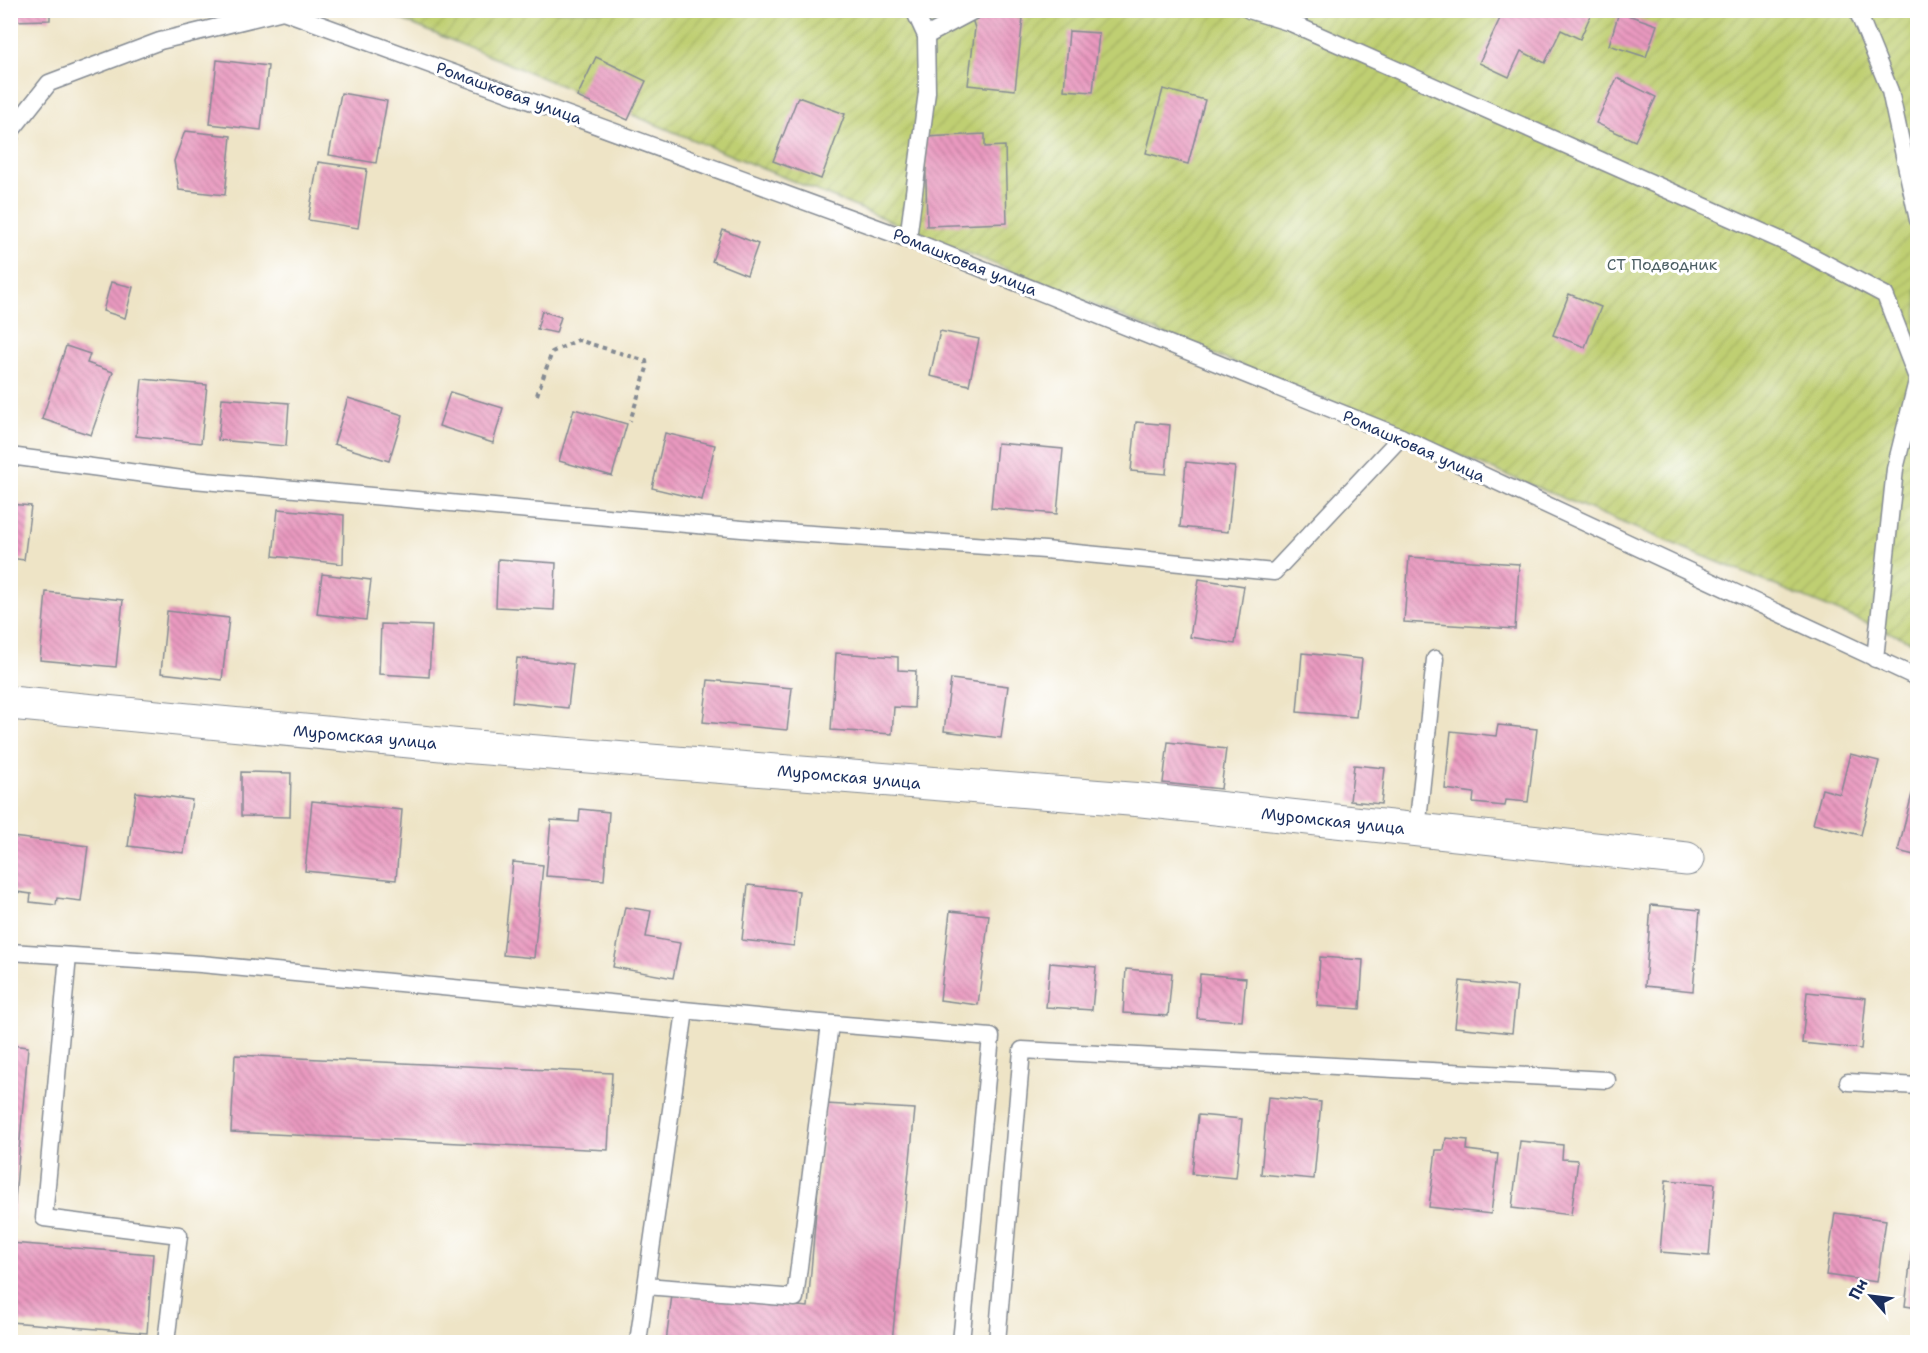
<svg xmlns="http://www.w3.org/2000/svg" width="1928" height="1353" font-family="'Shantell Sans',sans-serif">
  <defs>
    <pattern id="garden-furrows" width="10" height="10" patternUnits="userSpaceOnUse" patternTransform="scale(1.5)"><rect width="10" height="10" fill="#bfcf72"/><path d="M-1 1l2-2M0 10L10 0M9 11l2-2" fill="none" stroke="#a4b265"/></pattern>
    <pattern id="building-back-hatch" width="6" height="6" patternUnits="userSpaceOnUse" patternTransform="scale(1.5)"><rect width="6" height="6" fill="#ea9ac0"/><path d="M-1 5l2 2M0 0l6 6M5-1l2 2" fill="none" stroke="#bd7e9f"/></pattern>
  </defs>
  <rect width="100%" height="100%" fill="#fff"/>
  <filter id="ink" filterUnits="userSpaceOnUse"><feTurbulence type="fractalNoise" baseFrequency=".0167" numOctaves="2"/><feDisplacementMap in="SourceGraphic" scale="12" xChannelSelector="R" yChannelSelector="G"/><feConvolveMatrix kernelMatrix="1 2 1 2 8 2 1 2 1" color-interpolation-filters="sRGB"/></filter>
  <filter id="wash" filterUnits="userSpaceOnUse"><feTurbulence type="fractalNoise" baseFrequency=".008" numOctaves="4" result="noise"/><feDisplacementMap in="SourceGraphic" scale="24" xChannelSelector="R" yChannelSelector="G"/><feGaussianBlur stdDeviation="1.35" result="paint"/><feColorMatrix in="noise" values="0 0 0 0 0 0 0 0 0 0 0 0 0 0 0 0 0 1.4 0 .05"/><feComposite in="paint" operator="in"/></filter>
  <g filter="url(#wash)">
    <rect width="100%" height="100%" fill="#eee4c6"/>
    <path fill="url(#garden-furrows)" stroke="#6d7f68" stroke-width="1.5" d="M380,11H1917V644Z"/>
    <g id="blocks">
      <g fill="url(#building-back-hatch)">
        <path d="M10,10H50V20L10,21Z"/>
        <path d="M1504,10H1593L1580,39L1561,30L1545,63L1521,51L1509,77L1479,63Z"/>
        <path d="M1619,12L1657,25L1646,57L1609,45Z"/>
        <path d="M970,13L1023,18L1015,90L968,85L975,28Z"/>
        <path d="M1069,31L1099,33L1093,92L1064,90Z"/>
        <path d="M596,57L646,81L628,120L577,97Z"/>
        <path d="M217,60L268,66L261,130L210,124Z"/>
        <path d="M1617,78L1656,97L1635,141L1596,123Z"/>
        <path d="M1163,89L1205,100L1188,164L1146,153Z"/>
        <path d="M341,93L387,101L376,163L329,155Z"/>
        <path d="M798,97L845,114L821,179L773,161Z"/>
        <path d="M185,131L231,136L225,195L179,190L174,161Z"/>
        <path d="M985,134V147L1005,146L1007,223L927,226L925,137Z"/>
        <path d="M318,162L367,169L358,228L308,220Z"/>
        <path d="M723,230L758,244L747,275L712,261Z"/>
        <path d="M111,282L133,287L125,318L103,311Z"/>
        <path d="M1569,294L1601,307L1585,347L1553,335Z"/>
        <path d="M542,311L561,317L556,333L537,329Z"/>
        <path d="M940,331L979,339L969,385L930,376Z"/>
        <path d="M66,346L90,354L87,363L113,372L91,435L42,419Z"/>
        <path d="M142,379L207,385L201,443L136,436Z"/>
        <path d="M450,392L503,408L493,443L439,426Z"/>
        <path d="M222,398L289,403L286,446L218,440Z"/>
        <path d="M348,398L403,415L389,461L334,444Z"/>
        <path d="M574,409L627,424L612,476L559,461Z"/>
        <path d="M1136,422L1170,425L1166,474L1131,471Z"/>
        <path d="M665,433L715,445L702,500L652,488Z"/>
        <path d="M997,443L1063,449L1057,514L991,508Z"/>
        <path d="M1186,462L1235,467L1228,532L1180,527Z"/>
        <path d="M10,504L31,506L24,560L10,558Z"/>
        <path d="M278,509L344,515L343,564L273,556Z"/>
        <path d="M1409,557L1519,564L1515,629L1404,622Z"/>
        <path d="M498,559L556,563L554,610L496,607Z"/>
        <path d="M322,574L371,580L366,620L317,614Z"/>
        <path d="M1199,579L1244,586L1235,644L1190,637Z"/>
        <path d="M46,592L123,600L116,667L40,660Z"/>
        <path d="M167,611L229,618L222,680L161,673Z"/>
        <path d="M381,624L432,626L429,677L379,674Z"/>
        <path d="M836,653L898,657V670L916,671L914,708L894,707L892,734L831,730Z"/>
        <path d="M1302,653L1362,659L1356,717L1297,712Z"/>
        <path d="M517,658L573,664L568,708L512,702Z"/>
        <path d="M951,679L1008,686L1001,738L944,731Z"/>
        <path d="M708,680L792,688L787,730L703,722Z"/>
        <path d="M1498,725L1537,729L1528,802L1506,800L1505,806L1473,803L1474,793L1445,789L1451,731L1496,736Z"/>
        <path d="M1168,742L1226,749L1221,789L1163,783Z"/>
        <path d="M1850,754L1879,761L1861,835L1813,824L1822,789L1840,794Z"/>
        <path d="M1354,765L1385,768L1381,804L1350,801Z"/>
        <path d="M241,772L291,773L290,817L241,816Z"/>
        <path d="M136,792L192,800L184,853L128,846Z"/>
        <path d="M1912,794L1918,796V856L1898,851Z"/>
        <path d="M312,801L402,810L396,880L305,871Z"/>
        <path d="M580,809L609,812L604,880L546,876L551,820L579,822Z"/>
        <path d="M12,837L88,846L81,901L57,898L56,905L30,902L31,894L10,891Z"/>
        <path d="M513,862L543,865L534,958L503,955Z"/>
        <path d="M748,885L799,891L794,946L742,940Z"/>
        <path d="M1651,905L1700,910L1693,991L1645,986Z"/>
        <path d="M625,907L651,911L646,937L680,943L673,978L613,967Z"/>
        <path d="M950,911L989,915L978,1005L940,1000Z"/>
        <path d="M1320,957L1363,960L1360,1009L1317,1006Z"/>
        <path d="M1050,963L1096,967L1092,1010L1046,1007Z"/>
        <path d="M1126,969L1172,973L1168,1016L1123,1013Z"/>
        <path d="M1200,974L1246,978L1242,1021L1197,1018Z"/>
        <path d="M1460,981L1517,987L1512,1033L1455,1027Z"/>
        <path d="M1807,992L1866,998L1861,1049L1802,1043Z"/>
        <path d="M10,1045L28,1047L12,1234H10Z"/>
        <path d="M235,1055L612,1073L608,1150L231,1132Z"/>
        <path d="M1268,1097L1321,1102L1314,1179L1261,1174Z"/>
        <path d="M825,1104L915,1109L892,1342H666L672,1295L808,1307Z"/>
        <path d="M1198,1115L1242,1119L1236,1178L1192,1174Z"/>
        <path d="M1446,1138L1468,1140L1467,1150L1498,1154L1491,1214L1429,1207L1436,1150H1444Z"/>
        <path d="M1520,1141L1563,1145L1562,1159L1578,1160L1571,1215L1512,1208Z"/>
        <path d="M1666,1180L1715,1184L1709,1256L1660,1252Z"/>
        <path d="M1835,1213L1886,1220L1877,1282L1826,1275Z"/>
        <path d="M10,1243L153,1254L147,1333L10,1322Z"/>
        <path d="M1912,1249L1918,1250V1308L1905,1306Z"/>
      </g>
    </g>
  </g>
  <g filter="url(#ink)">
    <use href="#blocks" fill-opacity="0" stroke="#848a92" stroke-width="1.5"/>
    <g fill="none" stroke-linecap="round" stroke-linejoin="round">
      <g stroke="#848a92" stroke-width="19">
        <g id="lane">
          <path d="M1249,10L1291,23L1787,243L1885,295L1917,378"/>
          <path d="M1857,10L1890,91L1918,220"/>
          <path d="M926,36L975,10"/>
          <path d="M10,138L11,131L49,83L160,41L283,11L908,239L1401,437L1918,678"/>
          <path d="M908,239L927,92L926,36L914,10"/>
          <path d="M10,456L182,479L753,530L1045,550L1274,572L1401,437"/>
          <path d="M1875,659L1895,469L1918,377"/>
          <path d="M1417,830L1435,659"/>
          <path d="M10,952L201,964L809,1022L991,1037L961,1342"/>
          <path d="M68,956L44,1218L179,1235L166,1342"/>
          <path d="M1848,1082L1918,1086"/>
          <path d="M646,1286L795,1298L830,1024"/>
          <path d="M638,1342L685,1011"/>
          <path d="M997,1342L1022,1050L1607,1080"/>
        </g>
      </g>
      <g stroke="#848a92" stroke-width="35">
        <path id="street" d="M10,703L462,746L1142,800L1687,859"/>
      </g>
      <path stroke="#848a92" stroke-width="4" stroke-dasharray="4.5 4.5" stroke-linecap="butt" d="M537,395L552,352L578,340L646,361L647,368L630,421"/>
      <use href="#lane" stroke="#fff" stroke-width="16"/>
      <use href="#street" stroke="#fff" stroke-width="33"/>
    </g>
  </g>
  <g text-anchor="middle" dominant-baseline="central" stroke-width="6" stroke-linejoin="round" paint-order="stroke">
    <g font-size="16" fill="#1b2f5e" stroke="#fff">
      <text transform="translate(509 93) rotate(20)">Ромашковая улица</text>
      <text transform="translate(965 262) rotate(22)">Ромашковая улица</text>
      <text transform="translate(1414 446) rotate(24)">Ромашковая улица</text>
      <text transform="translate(365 737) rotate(5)">Муромская улица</text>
      <text transform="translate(849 777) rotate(5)">Муромская улица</text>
      <text transform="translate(1333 821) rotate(6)">Муромская улица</text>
    </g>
    <g font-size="16" fill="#4c5f64" stroke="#fff">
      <text x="1662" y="264">СТ Подводник</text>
    </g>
  </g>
  <rect width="1928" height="1353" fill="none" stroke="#fff" stroke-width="36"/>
  <g transform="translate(1871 1296) rotate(298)" stroke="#ffffff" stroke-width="4.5" paint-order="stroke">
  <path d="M0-4.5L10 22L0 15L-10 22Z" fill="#1b2f5e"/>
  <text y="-9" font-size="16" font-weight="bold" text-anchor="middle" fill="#1b2f5e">Пн</text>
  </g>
</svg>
